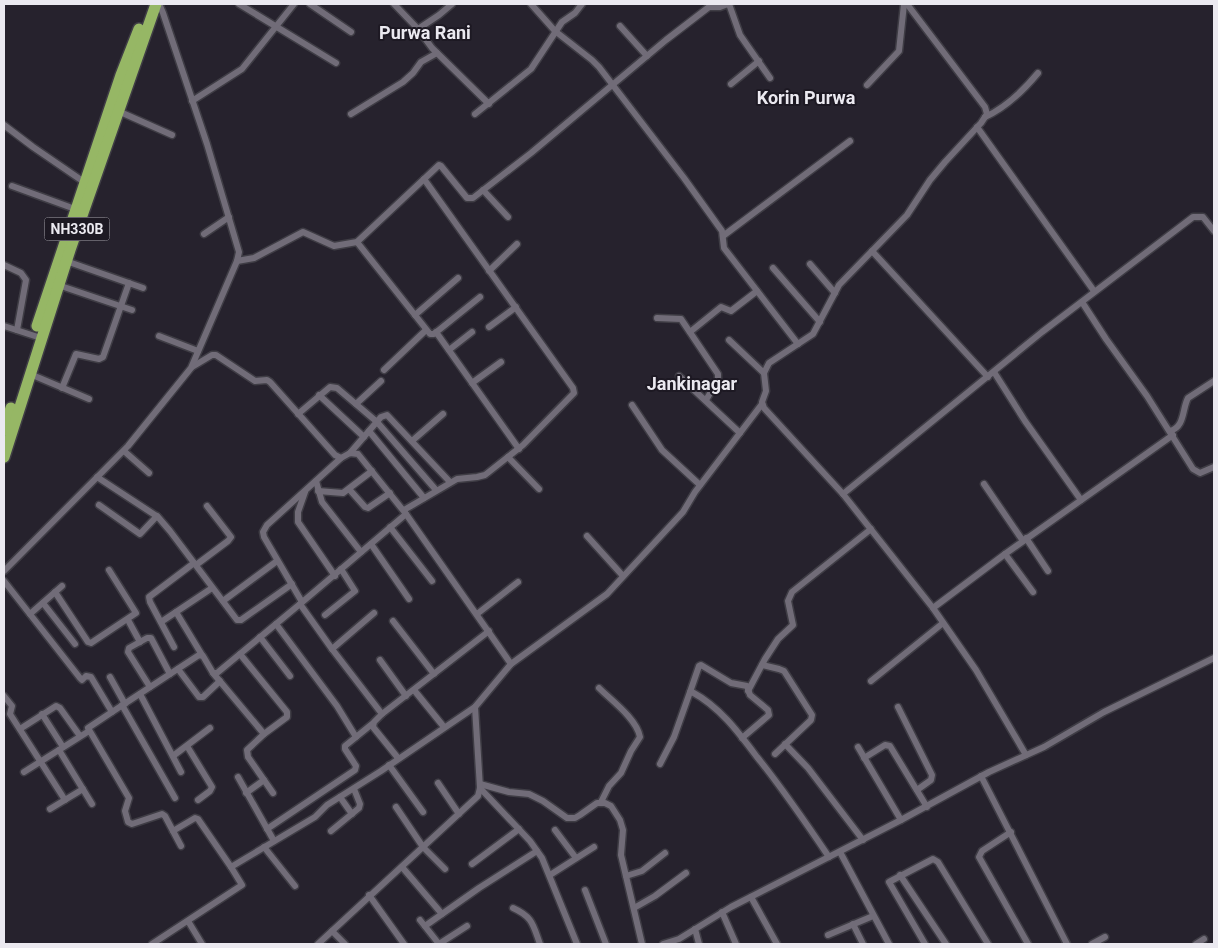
<svg xmlns="http://www.w3.org/2000/svg" width="1218" height="948" font-family="Roboto,sans-serif">
  <rect width="100%" height="100%" fill="#26222d"/>
  <g fill="none" stroke-linecap="round" stroke-linejoin="round">
    <g stroke="#3f3d45" stroke-width="9">
      <g id="street">
        <path d="M239,4L336,63"/>
        <path d="M310,4L351,32"/>
        <path d="M394,4L418,29L432,48L489,104"/>
        <path d="M531,4L555,31L592,60L599,67L684,178L722,231L724,248L798,344"/>
        <path d="M729,4L740,35L770,78"/>
        <path d="M907,4L985,107L987,114L981,123L945,162L930,180L907,215L839,285L813,334L769,363L764,373L766,391L762,402L764,408L843,494L933,608L976,670L1026,755"/>
        <path d="M620,26L647,56"/>
        <path d="M418,29L439,15L452,4"/>
        <path d="M731,84L759,61"/>
        <path d="M867,85L899,51L904,4"/>
        <path d="M192,101L242,69L294,4"/>
        <path d="M118,111L172,135"/>
        <path d="M351,114L403,82L413,73L421,62L437,53"/>
        <path d="M475,114L531,69L562,22L575,13L582,4"/>
        <path d="M985,117C1007,107 1023,91 1038,73"/>
        <path d="M4,125L33,147L87,184"/>
        <path d="M977,127L1094,291"/>
        <path d="M12,186L75,209"/>
        <path d="M483,190L508,217"/>
        <path d="M204,234L229,217"/>
        <path d="M723,236L850,141"/>
        <path d="M357,242L430,334H434L480,297"/>
        <path d="M872,251L988,377"/>
        <path d="M66,261L143,288"/>
        <path d="M237,261L254,258L303,232L334,246L357,242L439,165L441,166L467,198H473L531,153L666,40L709,7H720L728,4"/>
        <path d="M810,264L835,293"/>
        <path d="M4,265L21,273L26,280L17,330"/>
        <path d="M773,268L820,322"/>
        <path d="M489,271L517,244"/>
        <path d="M58,285L132,310"/>
        <path d="M1082,302L1106,339L1147,396L1193,469L1200,473L1214,467"/>
        <path d="M415,315L458,278"/>
        <path d="M657,318L681,319L718,374V380L706,400"/>
        <path d="M4,326L41,338"/>
        <path d="M489,327L516,307"/>
        <path d="M436,332L519,449"/>
        <path d="M690,332L721,307L731,311L757,291"/>
        <path d="M159,336L198,351"/>
        <path d="M729,340L764,373"/>
        <path d="M449,350L472,332"/>
        <path d="M192,367L212,355H216L255,381L267,380L270,382L335,455L341,458L350,453L358,454L406,514L300,604L332,649L382,714L374,722L373,727L398,758"/>
        <path d="M384,370L426,330"/>
        <path d="M994,372L1025,421L1081,500"/>
        <path d="M30,374L89,399"/>
        <path d="M679,376L740,433"/>
        <path d="M472,383L501,362"/>
        <path d="M62,388L76,354L99,359L103,357L129,283"/>
        <path d="M319,395L364,437"/>
        <path d="M356,404L381,381"/>
        <path d="M632,405L662,450L700,485"/>
        <path d="M298,414L330,387L337,388L377,422L436,490"/>
        <path d="M369,431L424,498"/>
        <path d="M1170,431C1185,427 1182,409 1188,398L1214,381"/>
        <path d="M412,441L443,414"/>
        <path d="M124,451L149,473"/>
        <path d="M350,453L381,417L387,415L450,482"/>
        <path d="M508,457L539,489"/>
        <path d="M97,477L158,517L170,531L237,620H241L292,584"/>
        <path d="M316,481L322,502L361,552"/>
        <path d="M984,484L1023,541"/>
        <path d="M349,489L365,507L368,508L390,493"/>
        <path d="M318,491L343,493L372,471"/>
        <path d="M305,492L298,512V522L335,576"/>
        <path d="M843,494L1042,332L1193,217H1203L1214,231"/>
        <path d="M99,505L140,534L157,516"/>
        <path d="M404,510L457,479L477,477L485,475L523,445L574,393L573,388L424,179"/>
        <path d="M390,527L432,581"/>
        <path d="M587,536L623,576"/>
        <path d="M1026,538L1048,571"/>
        <path d="M371,544L409,599"/>
        <path d="M1005,554L1033,592"/>
        <path d="M196,565L228,541L231,537L207,506"/>
        <path d="M4,571L128,446L191,368L237,261L239,252L207,144L163,13L160,6L155,4"/>
        <path d="M4,581L80,678L82,680L86,676L91,677L112,712L199,655L203,656L213,673H217L300,604"/>
        <path d="M55,592L88,642L91,643L136,613L109,570"/>
        <path d="M223,601L277,561"/>
        <path d="M302,602L264,537L263,532L267,525L341,458"/>
        <path d="M43,603L75,644"/>
        <path d="M933,608L1005,554L1173,435"/>
        <path d="M176,612L202,655"/>
        <path d="M30,614L62,586"/>
        <path d="M477,614L518,582"/>
        <path d="M325,615L355,591L341,569"/>
        <path d="M128,620L140,642"/>
        <path d="M393,621L434,674"/>
        <path d="M161,622L212,588"/>
        <path d="M276,624L337,706L356,737"/>
        <path d="M260,637L290,676"/>
        <path d="M174,647L150,602L149,597L194,563"/>
        <path d="M332,649L374,613"/>
        <path d="M240,654L287,712V717L264,734L247,750L248,757L273,793"/>
        <path d="M380,660L406,696"/>
        <path d="M511,664L607,594L683,512L695,492L762,404"/>
        <path d="M762,665L779,669L784,671L812,715L811,720L775,754"/>
        <path d="M178,669L199,697H203L220,681"/>
        <path d="M213,673L264,734"/>
        <path d="M110,677L125,704"/>
        <path d="M871,681L943,623"/>
        <path d="M150,687L128,652L129,648L147,638H151L170,674"/>
        <path d="M599,688C611,700 637,719 640,737L631,751L621,773L609,786L601,802"/>
        <path d="M414,690L444,727"/>
        <path d="M748,691L765,659L778,639L793,625L788,601L792,592L871,529"/>
        <path d="M690,692L699,666L701,665L731,683L747,686L750,695L768,710L769,715L742,738"/>
        <path d="M140,694L181,772"/>
        <path d="M4,696L12,706L10,714L65,800"/>
        <path d="M122,705L175,798"/>
        <path d="M898,707L932,775L931,780L917,790"/>
        <path d="M112,712L88,728L129,798L125,811L128,822L132,824L162,814L165,816L181,846"/>
        <path d="M42,714L63,747"/>
        <path d="M382,714L489,631"/>
        <path d="M20,729L56,706L60,708L80,736"/>
        <path d="M785,744L808,768L863,840"/>
        <path d="M187,746L212,787L210,791L198,800"/>
        <path d="M858,747L901,820"/>
        <path d="M59,750L92,804"/>
        <path d="M173,756L210,728"/>
        <path d="M864,758L885,745L890,746L927,807"/>
        <path d="M660,764L674,737L690,692H692C720,707 739,733 757,757C783,789 806,823 829,857"/>
        <path d="M389,765L423,812"/>
        <path d="M24,772L89,731"/>
        <path d="M981,776L1067,944"/>
        <path d="M238,777L274,841"/>
        <path d="M438,783L459,814"/>
        <path d="M480,784L509,792L529,794L543,801L567,818H575L580,815L597,803H605L611,806L620,820L623,830L621,855L642,944"/>
        <path d="M480,788L530,841L542,858L577,944"/>
        <path d="M246,793L264,780"/>
        <path d="M340,797L352,814"/>
        <path d="M396,807L423,847L445,869"/>
        <path d="M50,809L83,789"/>
        <path d="M267,829L355,770L356,766L345,749V746L372,724"/>
        <path d="M555,830L576,858"/>
        <path d="M331,831L359,808L360,804L354,789"/>
        <path d="M1011,832L982,851L979,857L1028,944"/>
        <path d="M264,847L295,886"/>
        <path d="M840,852L889,944"/>
        <path d="M472,864L519,829"/>
        <path d="M231,867L315,817L327,805L381,771L475,707"/>
        <path d="M402,867L442,914"/>
        <path d="M550,875L594,847"/>
        <path d="M900,875L946,944"/>
        <path d="M626,876L642,871L665,853"/>
        <path d="M585,890L606,944"/>
        <path d="M369,895L404,944"/>
        <path d="M751,897L777,944"/>
        <path d="M513,908C533,917 533,925 540,944"/>
        <path d="M634,908L655,896L686,873"/>
        <path d="M722,912L736,944"/>
        <path d="M420,920L439,944"/>
        <path d="M188,921L202,944"/>
        <path d="M853,924L863,944"/>
        <path d="M425,926L479,888L537,851"/>
        <path d="M695,929L699,944"/>
        <path d="M332,931L345,944"/>
        <path d="M828,935L873,916"/>
        <path d="M152,944L242,885L231,867L198,819L195,818L173,831"/>
        <path d="M318,944L478,796L480,788L475,707L511,664L406,514"/>
        <path d="M439,944L467,926"/>
        <path d="M663,944L679,939L731,907L901,820L989,772L1044,747L1104,712L1214,658"/>
        <path d="M925,944L889,882L933,859L938,862L988,944"/>
        <path d="M1092,944L1105,937"/>
        <path d="M1196,944L1204,939"/>
      </g>
    </g>
    <g stroke="#3f3d45" stroke-width="14">
      <g id="highway">
        <path d="M37,326L121,75L139,29"/>
        <path d="M4,430L11,408"/>
        <path d="M4,457L70,250L156,4"/>
      </g>
    </g>
    <use href="#street" stroke="#716c78" stroke-width="6"/>
    <use href="#highway" stroke="#96b765" stroke-width="11"/>
  </g>
  <g text-anchor="middle" dominant-baseline="central" stroke-width="4" stroke-linejoin="round" paint-order="stroke">
    <rect fill="#1d1923" stroke="#adabb2" stroke-width="1" x="44.5" y="217.5" width="65" height="23" rx="4"/>
    <g font-size="14" font-weight="bold" fill="#ebe9f0">
      <text x="77" y="229">NH330B</text>
    </g>
    <g font-size="18" font-weight="bold" fill="#ebe9f0" stroke="#1d1923">
      <text x="425" y="32">Purwa Rani</text>
      <text x="806" y="97">Korin Purwa</text>
      <text x="692" y="383">Jankinagar</text>
    </g>
  </g>
  <rect width="1218" height="948" fill="none" stroke="#ebe9f0" stroke-width="10"/>
</svg>
